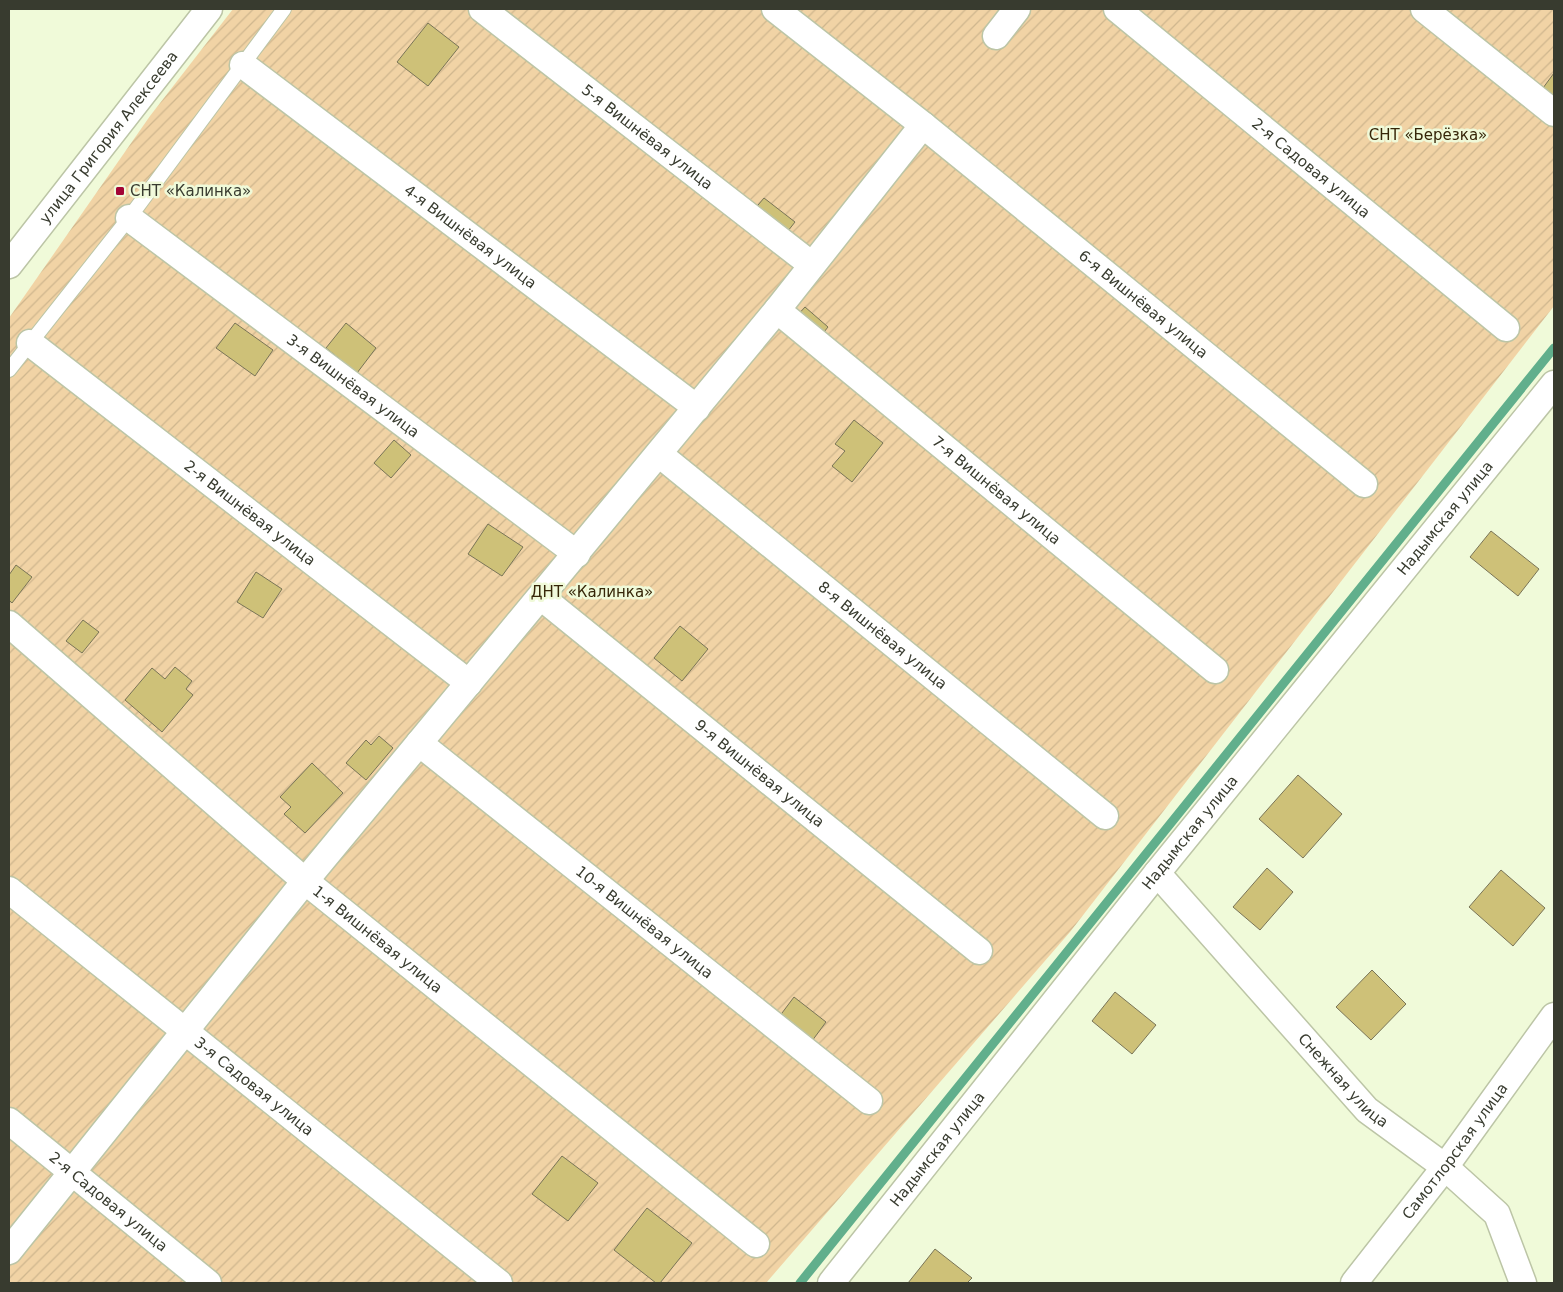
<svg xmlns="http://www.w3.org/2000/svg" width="1563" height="1292" font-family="'DejaVu Sans',sans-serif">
  <defs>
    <pattern id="garden-furrows" width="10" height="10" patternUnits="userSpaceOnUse" patternTransform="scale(1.25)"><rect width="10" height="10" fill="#f1d3a5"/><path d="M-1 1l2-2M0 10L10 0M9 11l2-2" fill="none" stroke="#cfb68e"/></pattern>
  </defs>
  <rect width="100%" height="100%" fill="#f0fad9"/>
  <path fill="url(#garden-furrows)" d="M233,9H1554V306L1070,932L766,1283H9V318L150,116Z"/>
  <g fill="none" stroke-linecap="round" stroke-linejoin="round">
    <path stroke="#61af8c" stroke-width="9" d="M800,1283L1554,348"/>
  </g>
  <g fill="#cec178" stroke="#797457">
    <path d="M428,23L459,47L428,86L397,62Z"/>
    <path d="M1554,73V97L1543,88Z"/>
    <path d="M764,198L795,222L784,236L753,211Z"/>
    <path d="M805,307L828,327L820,337L796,317Z"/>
    <path d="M235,323L273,350L255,376L216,348Z"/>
    <path d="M346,323L376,348L357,373L326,348Z"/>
    <path d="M854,420L883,443L852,482L832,466L845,451L835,444Z"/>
    <path d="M394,440L411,455L391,478L374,463Z"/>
    <path d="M488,524L523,547L502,576L468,554Z"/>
    <path d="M1491,531L1539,569L1518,596L1470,557Z"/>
    <path d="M16,565L32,577L12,603L9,600V575Z"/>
    <path d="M256,572L282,589L263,618L237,602Z"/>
    <path d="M83,620L99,632L82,653L66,641Z"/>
    <path d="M680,626L708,649L682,681L654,658Z"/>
    <path d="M175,667L192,681L186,689L193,695L162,732L125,700L152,668L165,679Z"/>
    <path d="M379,736L393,748L366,780L346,763L366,740L371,745Z"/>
    <path d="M312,763L343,793L305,833L284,814L291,807L280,797Z"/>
    <path d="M1298,775L1342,814L1303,858L1259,819Z"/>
    <path d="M1267,868L1293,892L1260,930L1233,907Z"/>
    <path d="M1501,870L1545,908L1513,946L1469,907Z"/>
    <path d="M1372,970L1406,1004L1371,1040L1336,1007Z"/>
    <path d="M1115,992L1156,1025L1132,1054L1092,1021Z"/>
    <path d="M794,997L826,1022L809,1045L776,1021Z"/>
    <path d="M562,1156L598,1183L568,1221L532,1194Z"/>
    <path d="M647,1208L692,1243L660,1283H656L614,1250Z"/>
    <path d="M935,1249L972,1278L967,1283H908Z"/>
  </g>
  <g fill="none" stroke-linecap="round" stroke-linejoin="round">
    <g stroke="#bcc5a6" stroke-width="16">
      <path id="lane" d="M9,370L129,218L284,9"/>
    </g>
    <g stroke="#bcc5a6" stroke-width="29">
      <g id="street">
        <path id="s1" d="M482,9L812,265"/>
        <path id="s2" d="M775,9L923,125L1364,484"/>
        <path id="s3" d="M1117,9L1506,328"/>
        <path d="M1424,9L1554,113"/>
        <path d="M996,36L1017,9"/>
        <path id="s4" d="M243,65L697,408"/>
        <path id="s5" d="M129,218L577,554"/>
        <path id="s6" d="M9,265L209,9"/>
        <path id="s7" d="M777,310L1215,670"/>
        <path id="s8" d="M30,343L469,683"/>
        <path id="s9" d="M659,454L1105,816"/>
        <path id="s10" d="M541,597L979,951"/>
        <path id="s11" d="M9,624L305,881L756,1244"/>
        <path id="s12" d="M419,743L869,1101"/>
        <path id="s13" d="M1157,873L1367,1110L1445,1167L1497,1214L1523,1283"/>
        <path id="s14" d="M9,890L499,1283"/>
        <path id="s15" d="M9,1121L208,1283"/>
        <path d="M9,1251L305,881L777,310L923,125"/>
        <path id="s16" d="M831,1283L1157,873L1554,384"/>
        <path id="s17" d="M1354,1283L1445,1167L1554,1016"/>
      </g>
    </g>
    <use href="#lane" stroke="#fff" stroke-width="14"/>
    <use href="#street" stroke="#fff" stroke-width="26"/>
  </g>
  <rect fill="#a30435" stroke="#f0fad9" stroke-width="2" x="115" y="186" width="10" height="10" rx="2.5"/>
  <g text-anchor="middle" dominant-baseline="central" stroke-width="5" stroke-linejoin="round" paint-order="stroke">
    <g font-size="15" fill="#362608" stroke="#f0fad9">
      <text x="1428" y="135">СНТ «Берёзка»</text>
      <text x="592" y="592">ДНТ «Калинка»</text>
    </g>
    <g font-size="15" fill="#383b2f" stroke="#f0fad9">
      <text stroke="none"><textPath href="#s6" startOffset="162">улица Григория Алексеева</textPath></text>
      <text stroke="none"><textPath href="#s1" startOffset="209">5-я Вишнёвая улица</textPath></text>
      <text stroke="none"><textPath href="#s3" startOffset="251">2-я Садовая улица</textPath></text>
      <text stroke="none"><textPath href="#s4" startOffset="285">4-я Вишнёвая улица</textPath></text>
      <text stroke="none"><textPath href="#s2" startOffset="472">6-я Вишнёвая улица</textPath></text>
      <text stroke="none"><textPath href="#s5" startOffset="280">3-я Вишнёвая улица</textPath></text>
      <text stroke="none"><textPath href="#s7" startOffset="284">7-я Вишнёвая улица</textPath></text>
      <text stroke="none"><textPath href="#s8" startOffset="278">2-я Вишнёвая улица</textPath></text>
      <text stroke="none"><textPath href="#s16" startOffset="981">Надымская улица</textPath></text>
      <text stroke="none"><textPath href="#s9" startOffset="288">8-я Вишнёвая улица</textPath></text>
      <text stroke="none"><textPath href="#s10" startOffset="281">9-я Вишнёвая улица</textPath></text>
      <text stroke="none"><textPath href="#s16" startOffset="576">Надымская улица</textPath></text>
      <text stroke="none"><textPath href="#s12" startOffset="288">10-я Вишнёвая улица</textPath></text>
      <text stroke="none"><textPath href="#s11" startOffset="485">1-я Вишнёвая улица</textPath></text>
      <text stroke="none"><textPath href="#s13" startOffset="279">Снежная улица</textPath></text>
      <text stroke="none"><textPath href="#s14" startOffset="314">3-я Садовая улица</textPath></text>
      <text stroke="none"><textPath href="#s16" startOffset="171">Надымская улица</textPath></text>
      <text stroke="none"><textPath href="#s17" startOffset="166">Самотлорская улица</textPath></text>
      <text stroke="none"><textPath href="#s15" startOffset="128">2-я Садовая улица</textPath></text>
    </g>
    <g font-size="15" fill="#383b2f" stroke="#f0fad9" text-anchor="start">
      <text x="130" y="191">СНТ «Калинка»</text>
    </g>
  </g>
  <rect width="1563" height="1292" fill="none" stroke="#383b2f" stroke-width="20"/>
</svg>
